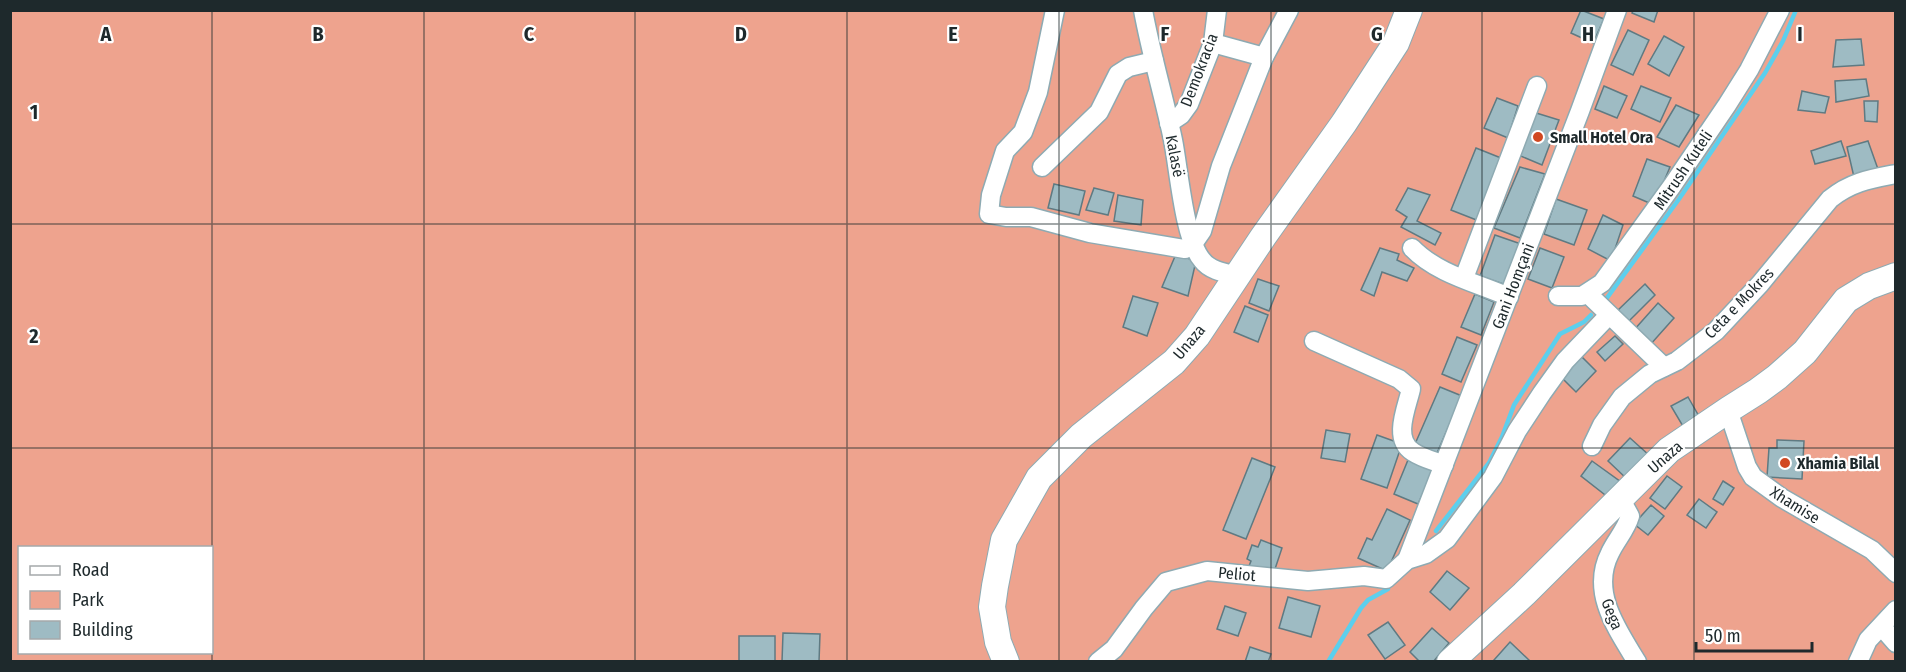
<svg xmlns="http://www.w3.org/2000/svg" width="1906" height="672" font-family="'Fira Sans Condensed',sans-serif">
  <rect width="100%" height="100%" fill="#cfedf6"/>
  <path fill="#eea38e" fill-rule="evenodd" d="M10,11H1895V661H11ZM20,548H212V652H20Z"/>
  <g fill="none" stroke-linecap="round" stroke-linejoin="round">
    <g stroke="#5ccfed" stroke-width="4.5">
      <path d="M1604,302L1679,199L1765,73L1783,41L1796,10"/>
      <path d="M1436,531L1489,463L1502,437L1514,405L1560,334L1584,322L1591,315"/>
      <path d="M1328,662L1361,608L1368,600L1388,589"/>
    </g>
  </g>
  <g fill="#9ebbc3" stroke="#5f7a82" stroke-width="1.5">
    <path d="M1581,10L1604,19L1593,43L1571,33Z"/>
    <path d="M1633,10H1658L1654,22L1632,13Z"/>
    <path d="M1628,30L1649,40L1633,75L1611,65Z"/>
    <path d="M1664,36L1684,47L1669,76L1648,64Z"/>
    <path d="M1861,39L1864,65L1833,67L1836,40Z"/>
    <path d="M1866,79L1869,96L1836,102L1835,81Z"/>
    <path d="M1604,86L1627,96L1617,118L1595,109Z"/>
    <path d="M1641,86L1671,98L1660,122L1631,109Z"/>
    <path d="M1802,91L1829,97L1825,113L1798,110Z"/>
    <path d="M1497,98L1518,106L1508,138L1484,128Z"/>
    <path d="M1864,101H1878L1877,122L1865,121Z"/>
    <path d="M1676,105L1699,115L1679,147L1657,137Z"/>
    <path d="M1533,112L1559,120L1542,165L1516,154Z"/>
    <path d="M1841,141L1846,156L1815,164L1811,151Z"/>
    <path d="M1868,141L1879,172L1854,177L1847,147Z"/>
    <path d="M1476,148L1501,158L1479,221L1451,210Z"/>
    <path d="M1647,159L1670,167L1654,205L1633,196Z"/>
    <path d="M1520,167L1545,174L1520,238L1494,228Z"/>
    <path d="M1054,184L1085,191L1079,215L1048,208Z"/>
    <path d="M1094,188L1114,193L1108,215L1086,210Z"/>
    <path d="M1408,188L1430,195L1417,221L1441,233L1435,245L1401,227L1407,217L1396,210Z"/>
    <path d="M1118,195L1143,200L1141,225L1114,221Z"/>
    <path d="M1556,199L1587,210L1574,245L1544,234Z"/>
    <path d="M1603,215L1623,225L1611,261L1588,249Z"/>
    <path d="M1495,235L1521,244L1506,285L1480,276Z"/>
    <path d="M1380,248L1399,254L1397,260L1414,268L1407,281L1382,272L1374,296L1361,290Z"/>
    <path d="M1540,248L1564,257L1552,288L1528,279Z"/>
    <path d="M1176,254L1196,261L1188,296L1162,287Z"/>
    <path d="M1258,279L1279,286L1269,311L1249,303Z"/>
    <path d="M1645,284L1655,295L1627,323L1616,312Z"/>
    <path d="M1475,294L1494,302L1481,335L1461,327Z"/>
    <path d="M1133,296L1158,303L1147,336L1123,327Z"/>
    <path d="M1658,303L1674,318L1650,345L1634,330Z"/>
    <path d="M1245,306L1268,315L1258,342L1234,332Z"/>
    <path d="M1615,336L1623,344L1605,361L1597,352Z"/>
    <path d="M1457,337L1477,345L1461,382L1442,374Z"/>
    <path d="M1581,356L1596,371L1576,392L1561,377Z"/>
    <path d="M1440,387L1462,396L1437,453L1415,444Z"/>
    <path d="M1688,397L1700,418L1684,428L1671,406Z"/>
    <path d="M1326,430L1350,434L1345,462L1321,458Z"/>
    <path d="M1377,435L1402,444L1387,488L1361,479Z"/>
    <path d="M1630,438L1650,456L1628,480L1608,461Z"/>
    <path d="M1777,440L1804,441L1802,479L1767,477L1769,448H1777Z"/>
    <path d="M1252,458L1275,467L1246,539L1223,530Z"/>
    <path d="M1408,460L1434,469L1418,504L1394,494Z"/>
    <path d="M1592,461L1621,482L1609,498L1581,476Z"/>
    <path d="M1667,476L1682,487L1665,509L1650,498Z"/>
    <path d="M1723,481L1734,488L1723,505L1713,499Z"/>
    <path d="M1699,499L1717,512L1706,528L1687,515Z"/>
    <path d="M1651,505L1664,516L1648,535L1634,524Z"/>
    <path d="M1387,509L1410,520L1387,571L1358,558L1367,538L1372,540Z"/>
    <path d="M1261,540L1282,548L1273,575L1249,566L1251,561L1247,559L1252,545L1258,547Z"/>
    <path d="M1447,571L1469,588L1450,610L1430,592Z"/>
    <path d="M1288,597L1320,606L1311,637L1279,628Z"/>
    <path d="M1225,606L1246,613L1238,636L1217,629Z"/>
    <path d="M1388,622L1405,645L1385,659L1368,635Z"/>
    <path d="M1432,628L1449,643L1433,662H1420L1410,652Z"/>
    <path d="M783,633L820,634L819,662H782Z"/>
    <rect x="739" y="636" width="36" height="26"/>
    <path d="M1510,642L1531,662H1496L1494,660Z"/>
    <path d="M1250,647L1271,654L1268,662H1245Z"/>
  </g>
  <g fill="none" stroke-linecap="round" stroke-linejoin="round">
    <g stroke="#8eaab2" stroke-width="21">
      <g id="street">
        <path d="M1055,10L1038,92L1023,132L1005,151L991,195L989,214L1006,217H1031L1090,233L1185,249L1193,244L1202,231L1221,166L1264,57L1289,10"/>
        <path d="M1143,10C1151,54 1164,97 1173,140C1179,170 1184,239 1202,260C1210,271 1226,273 1239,276"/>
        <path d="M1213,43L1264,57"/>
        <path d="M1169,123L1181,115L1189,104L1213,43L1217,10"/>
        <path d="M1042,167L1099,112L1118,74L1129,67L1154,61"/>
        <path d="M1412,248C1437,274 1477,283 1509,297"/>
        <path d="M1464,278L1537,86"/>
        <path d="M1588,294L1664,367"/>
        <path d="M1558,296H1582L1602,283L1672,186L1727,105L1749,70L1780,10"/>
        <path d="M1314,341L1399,379L1411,389C1407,407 1392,439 1413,452C1422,458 1434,461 1444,465"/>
        <path d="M1728,410L1747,467L1753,477L1782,498L1872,550L1896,573"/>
        <path d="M1592,446L1602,425L1622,397L1650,374L1677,361L1716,331L1760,284L1830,199C1851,182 1870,179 1896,174"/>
        <path d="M1620,498L1630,516C1626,530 1616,540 1610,553C1590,592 1617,629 1637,662"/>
        <path d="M1407,560L1580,111L1617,10"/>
        <path d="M1882,627L1896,643"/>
        <path d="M1098,662L1114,649L1144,608L1166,582L1207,571L1308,581L1364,576L1386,579L1407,560L1426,554L1447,539L1493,477L1517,431L1542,393L1565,361L1609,315"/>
        <path d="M1858,662L1868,640L1896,610"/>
      </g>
    </g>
    <g stroke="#8eaab2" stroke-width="28">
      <g id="secondary">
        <path d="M1006,662L998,642L992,607L995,586L1004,540L1039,478L1081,436L1174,362L1197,336L1263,237L1344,123L1396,43L1409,10"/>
        <path d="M1450,662L1524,594L1669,450L1728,410L1758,391L1777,377L1805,352L1846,300L1869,286L1896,276"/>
      </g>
    </g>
    <use href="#street" stroke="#fff" stroke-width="18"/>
    <use href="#secondary" stroke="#fff" stroke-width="26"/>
  </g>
  <path fill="none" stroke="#1e292c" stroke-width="1.5" stroke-opacity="0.55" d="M212,10V662M424,10V662M635,10V662M847,10V662M1059,10V662M1271,10V662M1482,10V662M1694,10V662M10,224H1896M10,448H1896"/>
  <g fill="#d14821" stroke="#fff" stroke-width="2">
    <circle cx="1538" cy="137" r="6"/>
    <circle cx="1785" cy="463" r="6"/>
  </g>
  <g text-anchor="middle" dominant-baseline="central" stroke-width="4.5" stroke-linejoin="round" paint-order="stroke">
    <g font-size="16" fill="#1e292c" stroke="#fff">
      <text transform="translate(1199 70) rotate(-69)">Demokracia</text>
      <text transform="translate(1175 156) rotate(79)">Kalasë</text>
      <text transform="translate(1683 170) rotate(-56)">Mitrush Kuteli</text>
      <text transform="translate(1513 286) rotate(-69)">Gani Homçani</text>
      <text transform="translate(1739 303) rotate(-46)">Ceta e Mokres</text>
      <text transform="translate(1189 342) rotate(-50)">Unaza</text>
      <text transform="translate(1665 457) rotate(-41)">Unaza</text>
      <text transform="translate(1795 505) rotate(32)">Xhamise</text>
      <text transform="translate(1237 574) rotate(5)">Peliot</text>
      <text transform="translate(1612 614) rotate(68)">Gega</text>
    </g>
    <g font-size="16" font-weight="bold" fill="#1e292c" stroke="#fff" text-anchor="start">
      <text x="1550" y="137">Small Hotel Ora</text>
      <text x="1797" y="463">Xhamia Bilal</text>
    </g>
  </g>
  <g font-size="20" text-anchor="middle" font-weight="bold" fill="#1e292c" stroke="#fff" stroke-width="4.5" stroke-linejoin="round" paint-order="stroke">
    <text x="106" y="41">A</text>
    <text x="318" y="41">B</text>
    <text x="529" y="41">C</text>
    <text x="741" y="41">D</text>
    <text x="953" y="41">E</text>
    <text x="1165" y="41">F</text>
    <text x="1377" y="41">G</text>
    <text x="1588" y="41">H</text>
    <text x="1800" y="41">I</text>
    <text x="34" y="119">1</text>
    <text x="34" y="343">2</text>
  </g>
  <rect width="1906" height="672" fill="none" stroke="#1e292c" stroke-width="24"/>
  <rect x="18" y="546" width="195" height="108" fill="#ffffff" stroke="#a5a9ab" stroke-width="1.5"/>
  <rect x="30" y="566" width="30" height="9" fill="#ffffff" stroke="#a5a9ab" stroke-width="1.5"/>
  <text x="72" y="576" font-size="18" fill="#1e292c">Road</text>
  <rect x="30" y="591" width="30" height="18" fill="#eea38e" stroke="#a5a9ab" stroke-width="1.5"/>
  <text x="72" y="606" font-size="18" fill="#1e292c">Park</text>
  <rect x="30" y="621" width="30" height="18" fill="#9ebbc3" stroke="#a5a9ab" stroke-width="1.5"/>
  <text x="72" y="636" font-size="18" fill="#1e292c">Building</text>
  <path d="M1696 642v9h116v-9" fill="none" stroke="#1e292c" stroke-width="3"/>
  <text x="1705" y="642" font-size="18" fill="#1e292c" stroke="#ffffff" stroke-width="4.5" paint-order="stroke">50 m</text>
</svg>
